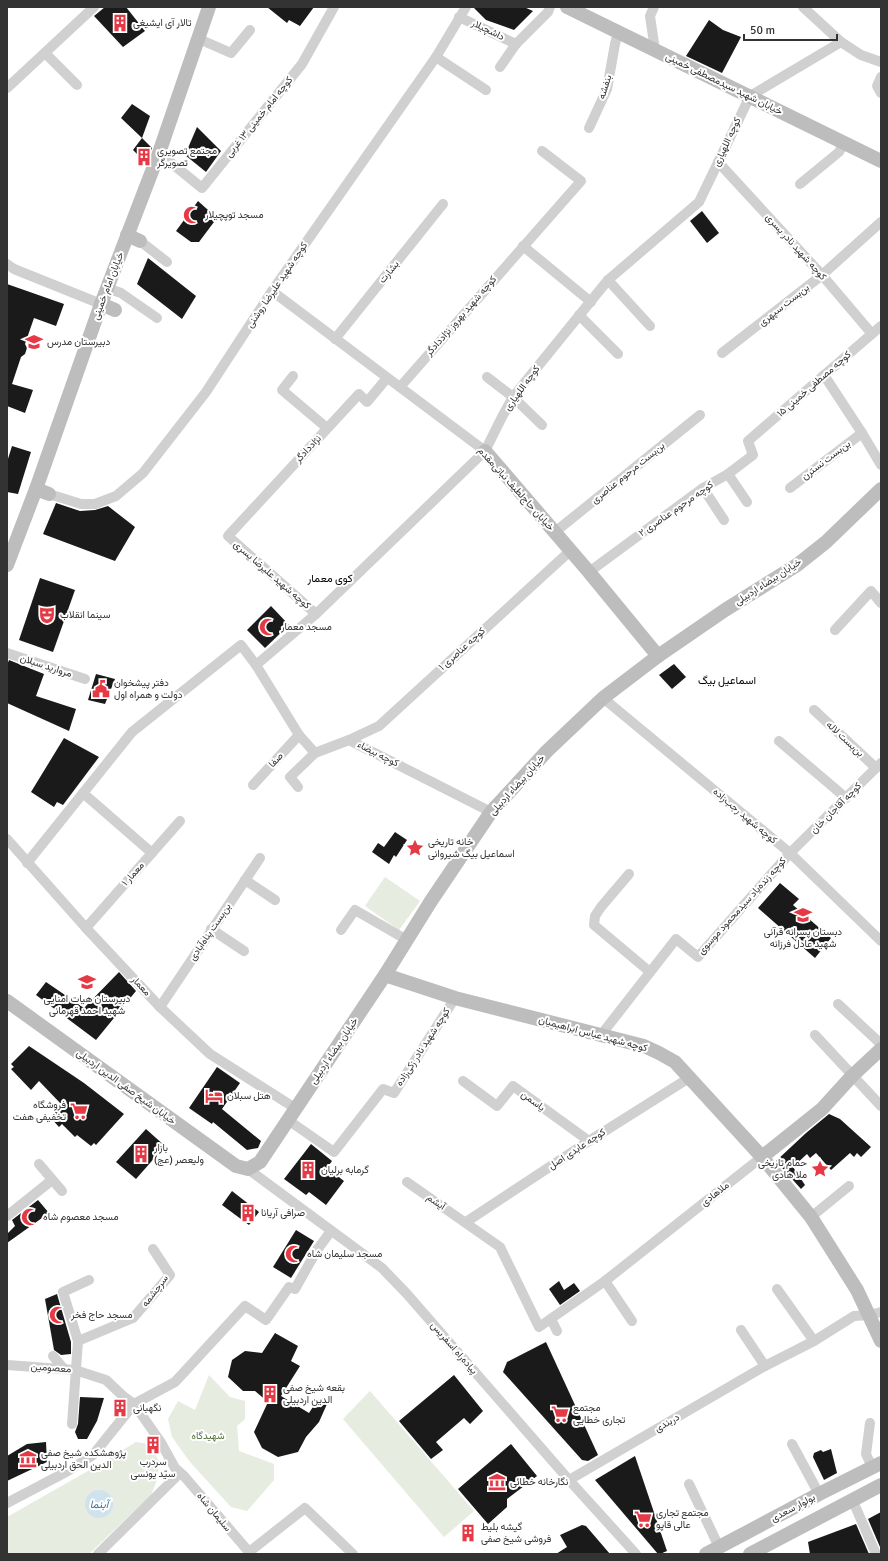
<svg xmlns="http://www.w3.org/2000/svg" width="888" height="1561" font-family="Signika,Vazirmatn,sans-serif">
  <rect width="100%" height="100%" fill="#fff"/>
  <g fill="#e6ecdf" fill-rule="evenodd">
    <path d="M385,877L420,901L399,930L365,906Z"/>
    <path d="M209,1375L230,1397L245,1401V1419L237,1426L239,1451L274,1464V1480L247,1511L231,1507L190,1462L172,1437L168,1419L178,1401L195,1410Z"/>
    <path d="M370,1391L474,1511L444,1537L343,1419Z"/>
    <path d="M136,1442L149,1444L159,1461L157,1480L151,1495L89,1554H7V1517L102,1463ZM96,1491L108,1514L99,1518L85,1503L88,1495Z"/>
  </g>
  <circle fill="#cfe2ee" cx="99" cy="1504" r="14"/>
  <g fill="#1a1a1a">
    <path d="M105,7H126L145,31L123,47L94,16Z"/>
    <path d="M267,7H314L300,26L289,20L287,23Z"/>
    <path d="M473,7H524L533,11L514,30L486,20Z"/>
    <path d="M709,20L723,30L741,37L722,73L686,56Z"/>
    <path d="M132,104L150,116L142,138L121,118Z"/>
    <path d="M197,127L221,151L206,172L185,155Z"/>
    <path d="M142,138L152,148L146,163L133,150Z"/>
    <path d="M198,201L217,218L199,242H191L176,231Z"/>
    <path d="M702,211L719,233L707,243L690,221Z"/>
    <path d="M148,258L196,296L182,319L137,284Z"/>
    <path d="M7,284L64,304L56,326L34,318L25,344L27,348L25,354L21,357L12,384L33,390L25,413L7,406Z"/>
    <path d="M12,446L31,452L18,494L7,492V462Z"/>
    <path d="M56,503L80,511L95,510L108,506L135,527L115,561L43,534Z"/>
    <path d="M40,578L75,590L53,652L19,640Z"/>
    <path d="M271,606L289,625L265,648L247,630Z"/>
    <path d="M9,660L44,674L36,696L76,709L69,731L7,703V665Z"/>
    <path d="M674,664L686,677L672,689L659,675Z"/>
    <path d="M96,674L115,679L105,704L88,700Z"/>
    <path d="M64,738L99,757L63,805L57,802L54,807L31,792Z"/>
    <path d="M395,832L407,840L396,857L394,855L389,864L372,852L378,843L384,847Z"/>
    <path d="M780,883L799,899L793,905L831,938L815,958L758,908Z"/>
    <path d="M119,972L136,991L96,1040L36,995L46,982L84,1008Z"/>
    <path d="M29,1046L84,1083L124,1114L96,1145L94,1143L91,1146L77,1135L75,1137L62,1124L59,1127L50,1117L62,1105L39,1081L31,1090L11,1069L14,1067L11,1064Z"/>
    <path d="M217,1067L240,1083L222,1109L261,1141L258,1148L247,1150L213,1122L212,1124L189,1108Z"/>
    <path d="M829,1114L840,1119L871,1147L861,1157L857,1153L854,1157L850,1153L831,1170L816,1153L810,1158L807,1154L793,1167L805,1185L801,1189L776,1161L806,1133Z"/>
    <path d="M146,1129L165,1146L136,1179L116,1162Z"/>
    <path d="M311,1144L332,1161L327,1168L344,1181L326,1205L309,1192L306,1195L284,1179Z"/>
    <path d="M232,1191L259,1212L249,1225L222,1205Z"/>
    <path d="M38,1200L49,1213L7,1243V1234L15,1226L12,1220Z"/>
    <path d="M296,1230L314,1241L291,1278L273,1267Z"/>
    <path d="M559,1281L564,1290L574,1283L580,1291L560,1305L549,1289Z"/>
    <path d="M57,1294L71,1342V1354L61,1355L54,1350L45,1299Z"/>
    <path d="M275,1333L298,1346L291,1361L300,1366L281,1396L309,1413L318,1399L327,1404L319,1422L306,1437L298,1452L278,1457L262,1448L254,1432L268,1402L255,1391H243L228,1377L232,1360L245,1351L262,1353Z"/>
    <path d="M546,1342L598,1455L588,1461L582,1460L503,1372L507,1362Z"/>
    <path d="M454,1375L483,1411L470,1424L464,1418L436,1442L443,1450L431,1459L399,1421Z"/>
    <path d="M80,1397L104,1398L97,1421L87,1439H78L75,1432L78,1424Z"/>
    <path d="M46,1442L47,1462L7,1481V1456L27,1444Z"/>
    <path d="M511,1444L537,1476L507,1499V1507L488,1524L458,1489Z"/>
    <path d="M831,1449L837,1473L824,1480L813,1457L814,1453L821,1450L823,1452Z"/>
    <path d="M635,1456L667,1551L660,1554H658L595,1480Z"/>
    <path d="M881,1512V1547H880L868,1519Z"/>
    <path d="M856,1524L869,1554H810L808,1542Z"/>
    <path d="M582,1525L586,1526L610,1554H556L567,1547L560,1535Z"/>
  </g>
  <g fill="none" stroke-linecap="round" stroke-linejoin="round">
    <g stroke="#d0d0d0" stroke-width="10">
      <path d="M654,7L650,16L655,50"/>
      <path d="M803,7L841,42L861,55L881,62"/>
      <path d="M459,17L516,44"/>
      <path d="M199,39L231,53L250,30"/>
      <path d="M45,53L77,85"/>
      <path d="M436,57L486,90"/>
      <path d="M500,67L516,44L548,12L550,7"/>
      <path d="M881,77L877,86L881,93"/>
      <path d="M7,88L94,7"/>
      <path d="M589,128L607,89L615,44L618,32"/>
      <path d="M159,153L202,188L302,64L334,7"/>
      <path d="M718,162L822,275L872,334"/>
      <path d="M800,184L839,152L844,143"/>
      <path d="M140,241L167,262"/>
      <path d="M523,246L591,302"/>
      <path d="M7,264L14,269L101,304"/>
      <path d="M608,280L650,326"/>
      <path d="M107,288L121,293L157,318"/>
      <path d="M272,291L485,451"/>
      <path d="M579,315L618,354"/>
      <path d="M335,339L443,204"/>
      <path d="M722,353L822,275L881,222"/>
      <path d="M824,375L862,433L881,465"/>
      <path d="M293,376L282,390L327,428"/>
      <path d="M487,377L513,397L542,425"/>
      <path d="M400,387L581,181L542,151"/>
      <path d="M728,474L747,502"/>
      <path d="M703,488L724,520"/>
      <path d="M790,488L862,433"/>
      <path d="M49,494L81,504H95L116,496L143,473L206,392L272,291L436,57L466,7"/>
      <path d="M555,532L700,415"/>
      <path d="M589,572L703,488L728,474L753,455L748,441L881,326"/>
      <path d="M316,614L228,536L359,394L367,402L387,378"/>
      <path d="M835,630L871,591L881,603"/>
      <path d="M7,653L85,679"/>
      <path d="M256,665L316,614L485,451L502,417L513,397L608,280L699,202L750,96L841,42"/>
      <path d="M603,698L790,853L881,941"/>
      <path d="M814,710L876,768"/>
      <path d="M349,740L379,726L570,551"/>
      <path d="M779,741L846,798"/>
      <path d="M253,785L299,735"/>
      <path d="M298,787L290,777L315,753"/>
      <path d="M83,793L152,853"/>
      <path d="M7,839L86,928L160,1007L210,1054L295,1108"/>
      <path d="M27,863L132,732L241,645L256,665L299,735L315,753L349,740L491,812"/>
      <path d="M629,874L601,907L595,916L594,925L650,972"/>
      <path d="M245,880L275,900"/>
      <path d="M86,928L180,821"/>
      <path d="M211,929L244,951"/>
      <path d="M341,930L355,910L407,940"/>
      <path d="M838,1004L881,1044"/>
      <path d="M160,1007L260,858"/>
      <path d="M601,1035L676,939L698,957L790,853L881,763"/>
      <path d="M815,1035L881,1106"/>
      <path d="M463,1081L497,1106L513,1086L589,1141"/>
      <path d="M288,1120L334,1152L383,1089L394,1093L455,998"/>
      <path d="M39,1164L62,1191"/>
      <path d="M248,1169L382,1268L407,1294L569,1480L636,1554"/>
      <path d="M407,1182L500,1247L539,1327L605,1281L762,1157"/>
      <path d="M7,1216L52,1180"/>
      <path d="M811,1217L849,1186"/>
      <path d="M466,1222L589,1141L689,1078"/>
      <path d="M605,1281L632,1321"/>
      <path d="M777,1289L814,1341"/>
      <path d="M551,1319L557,1331"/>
      <path d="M741,1330L765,1366"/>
      <path d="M78,1341L133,1318L170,1275L153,1249"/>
      <path d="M53,1356L64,1369"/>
      <path d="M7,1365L75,1370L106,1380L123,1396L134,1404L160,1441L175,1468L184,1476L249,1552"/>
      <path d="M870,1423L866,1454L872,1467"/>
      <path d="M72,1424L78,1341L63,1292L89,1280"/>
      <path d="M792,1444L819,1494"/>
      <path d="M569,1480L765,1366L814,1341L854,1316L869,1315L881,1312"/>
      <path d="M689,1484L719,1547"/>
      <path d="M852,1499L876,1554"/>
      <path d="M7,1503L66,1472L93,1455L134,1404L175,1382L245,1306L266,1320L289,1287L295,1289L317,1250L331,1231"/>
      <path d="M98,1554L180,1473"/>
      <path d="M248,1554L249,1552L305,1508L353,1554"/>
    </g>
    <g stroke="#bdbdbd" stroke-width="14">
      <path d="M567,7L881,161"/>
      <path d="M127,235L140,241"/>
      <path d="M101,304L115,310"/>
      <path d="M485,451L589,572L658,656"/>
      <path d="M36,489L49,494"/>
      <path d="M7,565L36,489L101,304L159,153L209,7"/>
      <path d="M385,975L455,998L644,1046L659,1053L675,1062L762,1157L811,1217L857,1290L881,1341"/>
      <path d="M7,1001L236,1166L248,1169L260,1162L385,975L431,901L491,812L547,751L603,698L658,656L725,610L797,565L826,542L881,489"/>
      <path d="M762,1157L822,1109L852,1076L881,1049"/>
      <path d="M706,1554L819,1494L881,1463"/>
      <path d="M750,1554L881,1485"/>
    </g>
  </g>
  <defs>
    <g id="building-bare" transform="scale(1.38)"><path d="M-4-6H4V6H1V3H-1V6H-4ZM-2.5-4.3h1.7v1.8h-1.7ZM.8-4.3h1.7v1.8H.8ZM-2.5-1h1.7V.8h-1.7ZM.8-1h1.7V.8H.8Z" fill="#e63946" stroke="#fff" stroke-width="2.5" paint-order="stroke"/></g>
    <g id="mosque-bare" transform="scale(1.38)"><path d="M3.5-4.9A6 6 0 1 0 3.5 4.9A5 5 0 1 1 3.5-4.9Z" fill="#e63946" stroke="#fff" stroke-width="2.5" paint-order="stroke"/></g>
    <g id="school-bare" transform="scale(1.38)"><path d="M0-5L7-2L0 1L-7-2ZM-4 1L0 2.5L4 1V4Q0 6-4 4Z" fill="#e63946" stroke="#fff" stroke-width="2.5" paint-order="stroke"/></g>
    <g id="theatre-bare" transform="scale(1.38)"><path d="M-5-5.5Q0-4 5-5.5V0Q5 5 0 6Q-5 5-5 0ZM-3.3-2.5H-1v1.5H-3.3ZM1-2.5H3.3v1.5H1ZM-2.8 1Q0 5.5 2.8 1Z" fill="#e63946" stroke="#fff" stroke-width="2.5" paint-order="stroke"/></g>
    <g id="civic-bare" transform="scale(1.38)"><path d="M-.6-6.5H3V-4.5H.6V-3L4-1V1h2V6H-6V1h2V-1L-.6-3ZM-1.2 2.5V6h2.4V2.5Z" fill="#e63946" stroke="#fff" stroke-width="2.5" paint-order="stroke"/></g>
    <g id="sight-bare" transform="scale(1.38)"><path d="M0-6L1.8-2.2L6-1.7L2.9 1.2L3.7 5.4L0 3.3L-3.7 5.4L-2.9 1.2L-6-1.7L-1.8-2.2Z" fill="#e63946" stroke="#fff" stroke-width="2.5" paint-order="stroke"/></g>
    <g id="hotel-bare" transform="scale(1.38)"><path d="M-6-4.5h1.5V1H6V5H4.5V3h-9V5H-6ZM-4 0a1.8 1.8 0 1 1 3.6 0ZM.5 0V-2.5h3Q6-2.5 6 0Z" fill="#e63946" stroke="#fff" stroke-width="2.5" paint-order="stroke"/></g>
    <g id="supermarket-bare" transform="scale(1.38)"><path d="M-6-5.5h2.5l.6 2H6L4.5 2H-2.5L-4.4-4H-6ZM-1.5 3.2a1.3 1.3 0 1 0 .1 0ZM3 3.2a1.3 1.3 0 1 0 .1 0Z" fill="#e63946" stroke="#fff" stroke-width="2.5" paint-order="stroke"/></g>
    <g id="museum-bare" transform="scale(1.38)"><path d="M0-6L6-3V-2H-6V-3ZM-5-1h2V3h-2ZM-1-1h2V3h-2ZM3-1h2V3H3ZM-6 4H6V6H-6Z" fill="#e63946" stroke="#fff" stroke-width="2.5" paint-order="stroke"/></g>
  </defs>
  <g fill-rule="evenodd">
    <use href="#building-bare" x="120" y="23"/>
    <use href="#building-bare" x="144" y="157"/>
    <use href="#mosque-bare" x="192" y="215"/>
    <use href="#school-bare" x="34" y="342"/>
    <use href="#theatre-bare" x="47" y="615"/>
    <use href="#mosque-bare" x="268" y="627"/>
    <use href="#civic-bare" x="101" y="689"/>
    <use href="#sight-bare" x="415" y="848"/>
    <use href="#school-bare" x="803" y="915"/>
    <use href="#school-bare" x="87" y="982"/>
    <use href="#hotel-bare" x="214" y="1096"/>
    <use href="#supermarket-bare" x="79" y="1111"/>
    <use href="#building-bare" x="141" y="1154"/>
    <use href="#sight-bare" x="820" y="1169"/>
    <use href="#building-bare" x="308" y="1170"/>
    <use href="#building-bare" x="248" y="1213"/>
    <use href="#mosque-bare" x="30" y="1217"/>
    <use href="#mosque-bare" x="294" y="1254"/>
    <use href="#mosque-bare" x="58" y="1315"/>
    <use href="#building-bare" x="270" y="1394"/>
    <use href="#building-bare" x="120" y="1408"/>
    <use href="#supermarket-bare" x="560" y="1414"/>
    <use href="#building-bare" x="153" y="1445"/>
    <use href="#museum-bare" x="28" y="1459"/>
    <use href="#museum-bare" x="497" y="1482"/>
    <use href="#supermarket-bare" x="643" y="1519"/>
    <use href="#building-bare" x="468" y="1533"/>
  </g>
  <g text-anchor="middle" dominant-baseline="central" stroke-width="4" stroke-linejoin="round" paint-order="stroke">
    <g font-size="10" fill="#333" stroke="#fff" text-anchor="start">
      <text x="133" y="23">تالار آی ایشیغی</text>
      <text x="157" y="151">مجتمع تصویری<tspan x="157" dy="12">تصویرگر</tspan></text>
      <text x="205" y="215">مسجد توپچیلار</text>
      <text x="47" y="342">دبیرستان مدرس</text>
      <text x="60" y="615">سینما انقلاب</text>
      <text x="281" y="627">مسجد معمار</text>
      <text x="114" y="683">دفتر پیشخوان<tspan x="114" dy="12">دولت و همراه اول</tspan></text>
      <text x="428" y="842">خانه تاریخی<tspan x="428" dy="12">اسماعیل بیگ شیروانی</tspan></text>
      <text x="803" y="932" text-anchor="middle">دبستان پسرانه قرآنی<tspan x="803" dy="12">شهید عادل فرزانه</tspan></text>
      <text x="87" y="999" text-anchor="middle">دبیرستان هیات امنایی<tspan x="87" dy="12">شهید احمد قهرمانی</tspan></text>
      <text x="227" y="1096">هتل سبلان</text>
      <text x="66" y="1105" text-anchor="end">فروشگاه<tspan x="66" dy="12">تخفیفی هفت</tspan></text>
      <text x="154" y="1148">بازار<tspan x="154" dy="12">ولیعصر (عج)</tspan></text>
      <text x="807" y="1163" text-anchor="end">حمام تاریخی<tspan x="807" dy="12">ملا هادی</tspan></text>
      <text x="321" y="1170">گرمابه برلیان</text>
      <text x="261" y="1213">صرافی آریانا</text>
      <text x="43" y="1217">مسجد معصوم شاه</text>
      <text x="307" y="1254">مسجد سلیمان شاه</text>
      <text x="71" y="1315">مسجد حاج فخر</text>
      <text x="283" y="1388">بقعه شیخ صفی<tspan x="283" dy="12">الدین اردبیلی</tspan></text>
      <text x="133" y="1408">نگهبانی</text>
      <text x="573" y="1408">مجتمع<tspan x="573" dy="12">تجاری خطایی</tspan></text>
      <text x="41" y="1453">پژوهشکده شیخ صفی<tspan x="41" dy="12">الدین الحق اردبیلی</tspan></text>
      <text x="153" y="1462" text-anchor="middle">سردرب<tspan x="153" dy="12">سیّد یونسی</tspan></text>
      <text x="510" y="1482">نگارخانه خطائی</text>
      <text x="656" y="1513">مجتمع تجاری<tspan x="656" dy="12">عالی قاپو</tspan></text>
      <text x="481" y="1527">گیشه بلیط<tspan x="481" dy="12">فروشی شیخ صفی</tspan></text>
    </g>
    <g font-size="10" fill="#333" stroke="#fff">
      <text transform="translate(488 30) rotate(26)">داشچیلار</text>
      <text transform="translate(724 84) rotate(26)">خیابان شهید سیدمصطفی خمینی</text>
      <text transform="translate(605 87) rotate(-73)">بنفشه</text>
      <text transform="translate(259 117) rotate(-51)">کوچه امام خمینی ۱۳ غربی</text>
      <text transform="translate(727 142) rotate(-65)">کوچه اللهیاری</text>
      <text transform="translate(796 247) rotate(48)">کوچه شهید نادر یسری</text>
      <text transform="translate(389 272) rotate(-51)">بشارت</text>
      <text transform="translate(277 285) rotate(-56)">کوچه شهید علیرضا روشنی</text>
      <text transform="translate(108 286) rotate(-69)">خیابان امام خمینی</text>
      <text transform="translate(784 305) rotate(-38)">بن‌بست سپهری</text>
      <text transform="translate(461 316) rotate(-49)">کوچه شهید بهروز نژاددادگر</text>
      <text transform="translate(814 384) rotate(-41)">کوچه مصطفی خمینی ۱۵</text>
      <text transform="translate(522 388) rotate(-54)">کوچه اللهیاری</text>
      <text transform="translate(308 449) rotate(-47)">نژاددادگر</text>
      <text transform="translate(826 460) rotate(-37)">بن‌بست نسترن</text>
      <text transform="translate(628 473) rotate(-39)">بن‌بست مرحوم عناصری</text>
      <text transform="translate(516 489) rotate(48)">خیابان حاج‌لطیف نباتی‌مقدم</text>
      <text transform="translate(676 509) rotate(-35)">کوچه مرحوم عناصری ۲</text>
      <text transform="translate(272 575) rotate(41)">کوچه شهید علیرضا یسری</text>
      <text transform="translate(768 582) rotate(-33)">خیابان بیضاء اردبیلی</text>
      <text transform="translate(462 649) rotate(-42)">کوچه عناصری ۱</text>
      <text transform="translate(46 666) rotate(18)">مروارید سبلان</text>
      <text transform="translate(845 739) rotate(43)">بن‌بست لاله</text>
      <text transform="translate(378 754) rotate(27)">کوچه بیضاء</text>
      <text transform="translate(276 760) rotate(-47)">صفا</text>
      <text transform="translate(517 785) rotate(-48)">خیابان بیضاء اردبیلی</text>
      <text transform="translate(836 808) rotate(-45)">کوچه آقاجان خان</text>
      <text transform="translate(745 816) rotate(40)">کوچه شهید رجب‌زاده</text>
      <text transform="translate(133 874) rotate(-49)">معمار ۱</text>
      <text transform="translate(742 906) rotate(-48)">کوچه زنده‌یاد سیدمحمود موسوی</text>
      <text transform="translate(210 932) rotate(-56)">بن‌بست پناه‌آبادی</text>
      <text transform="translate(141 986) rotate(47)">معمار</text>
      <text transform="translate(593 1034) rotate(15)">کوچه شهید عباس ابراهیمیان</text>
      <text transform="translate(423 1047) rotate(-57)">کوچه شهید نادر زکی‌زاده</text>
      <text transform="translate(334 1051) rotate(-56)">خیابان بیضاء اردبیلی</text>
      <text transform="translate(126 1087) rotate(36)">خیابان شیخ صفی الدین اردبیلی</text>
      <text transform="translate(533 1101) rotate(36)">یاسمن</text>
      <text transform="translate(577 1149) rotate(-33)">کوچه عابدی اصل</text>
      <text transform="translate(715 1194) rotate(-38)">ملاهادی</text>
      <text transform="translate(436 1202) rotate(34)">آیشم</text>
      <text transform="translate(155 1291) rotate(-53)">سرچشمه</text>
      <text transform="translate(454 1348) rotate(49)">پیاده‌راه اسفریس</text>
      <text transform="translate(51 1368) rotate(4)">معصومین</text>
      <text transform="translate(667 1423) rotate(-30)">دربندی</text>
      <text transform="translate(793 1508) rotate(-28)">بولوار سعدی</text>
      <text transform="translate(214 1512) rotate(50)">سلیمان شاه</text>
    </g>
    <g font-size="10" fill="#56703f" stroke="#fff">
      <text x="208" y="1436">شهیدگاه</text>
    </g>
    <g font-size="11" fill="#000" stroke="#fff">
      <text x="330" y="578">کوی معمار</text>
      <text x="727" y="680">اسماعیل بیگ</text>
    </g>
    <g font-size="11" font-style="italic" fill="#3f7597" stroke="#fff">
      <text x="99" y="1504">آبنما</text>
    </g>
  </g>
  <rect width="888" height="1561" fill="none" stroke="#333333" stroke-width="16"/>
  <path d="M744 34v6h93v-6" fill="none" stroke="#333333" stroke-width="2"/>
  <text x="750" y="34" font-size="12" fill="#333333" stroke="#ffffff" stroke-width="3" paint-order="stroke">50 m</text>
</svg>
